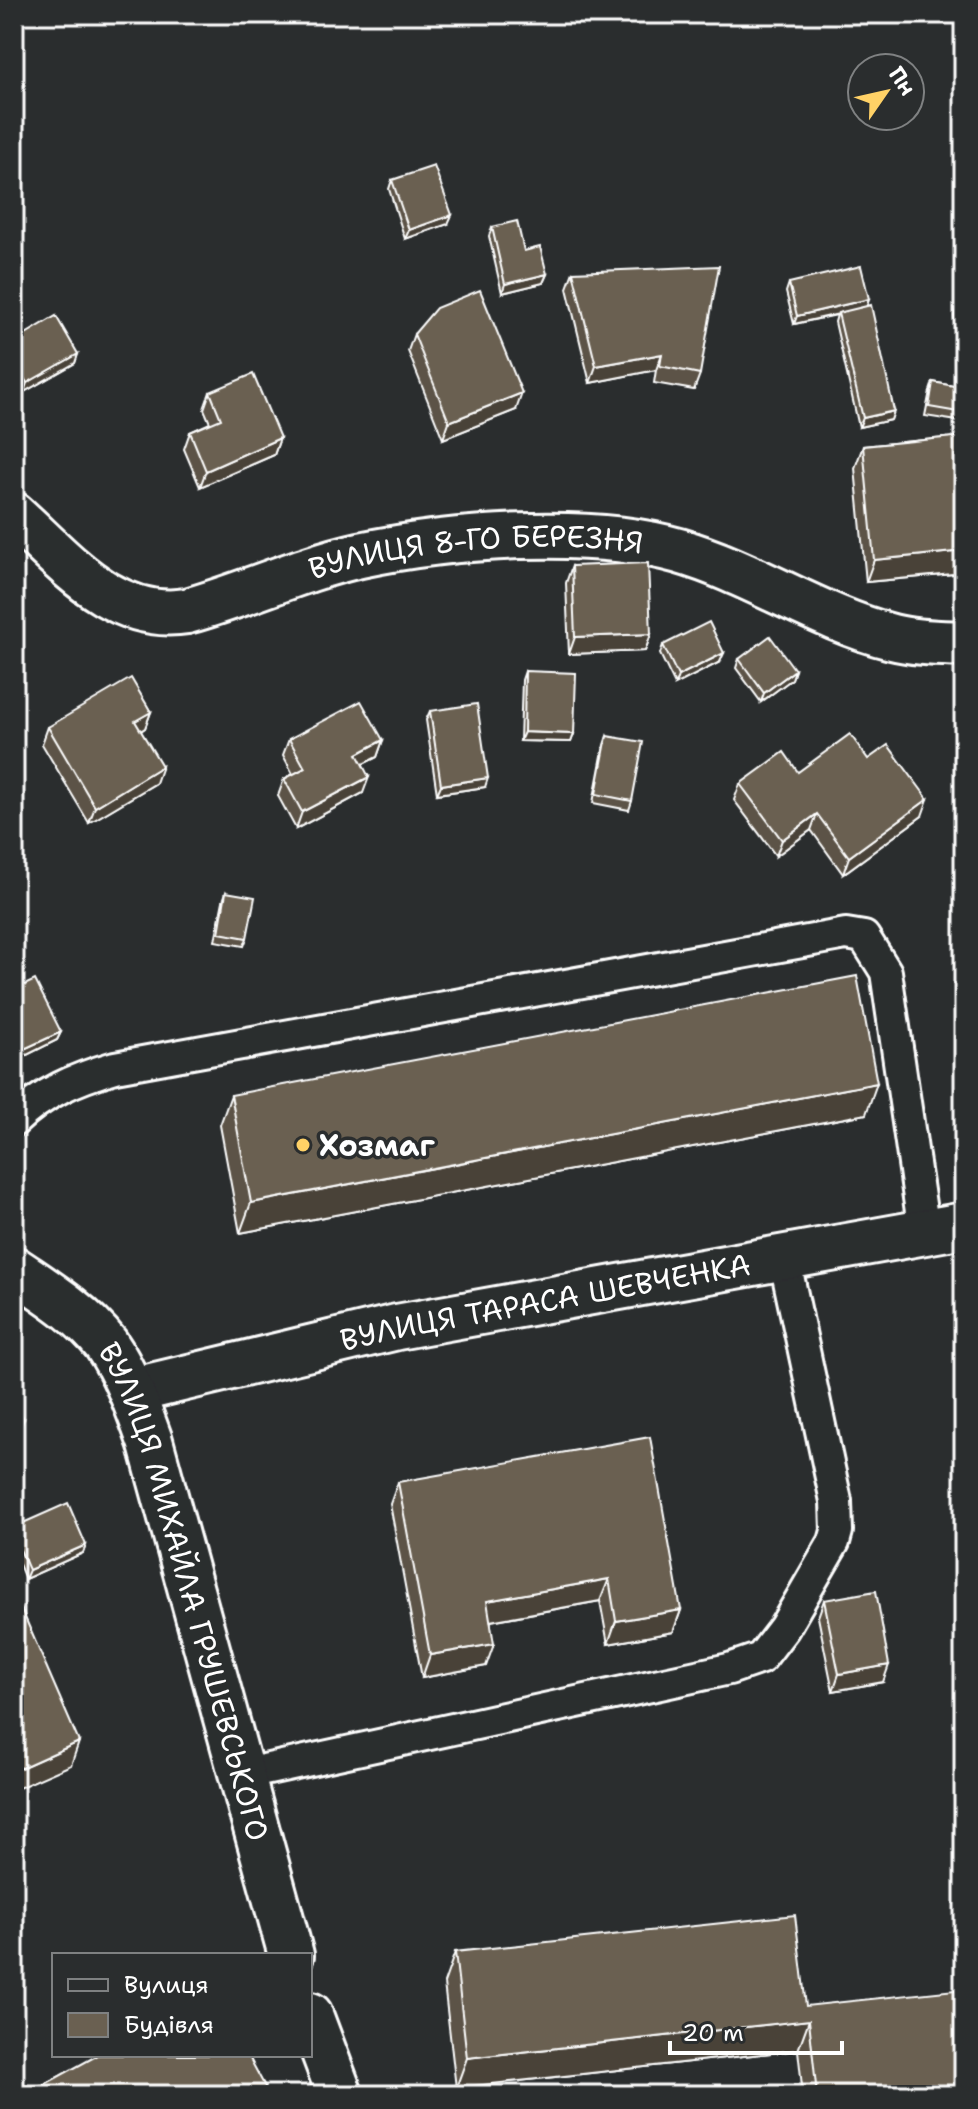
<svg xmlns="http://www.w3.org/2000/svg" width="978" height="2109" font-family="'Shantell Sans',sans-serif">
  <rect width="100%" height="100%" fill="#2a2d2e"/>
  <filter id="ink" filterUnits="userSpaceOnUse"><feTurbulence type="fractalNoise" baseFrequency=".0125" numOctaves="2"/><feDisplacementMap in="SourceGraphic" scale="16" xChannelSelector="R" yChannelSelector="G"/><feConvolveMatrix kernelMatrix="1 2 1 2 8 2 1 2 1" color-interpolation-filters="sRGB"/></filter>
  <g filter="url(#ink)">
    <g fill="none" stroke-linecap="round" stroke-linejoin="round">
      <g stroke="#fff" stroke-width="36">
        <g id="service">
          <path d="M14,1121C44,1092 74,1079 115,1067L846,934L864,937L886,972L924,1232"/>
          <path d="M241,1775L729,1669L761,1658L784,1628L834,1542L837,1531L836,1501L784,1257"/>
        </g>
      </g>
      <g stroke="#fff" stroke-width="50">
        <g id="minor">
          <path id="s1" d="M14,515C64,560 113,623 187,611C245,595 301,568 360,555C449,536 590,525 679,551C752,572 818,618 892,637C915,643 940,643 964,644"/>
          <path id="s2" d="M131,1391L397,1327L964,1225"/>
        </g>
      </g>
      <g stroke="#fff" stroke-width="50">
        <g id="secondary">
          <path id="s3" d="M14,1269C46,1291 82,1313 106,1344C126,1373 138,1408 150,1441L291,1955"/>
          <path d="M310,2015L340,2095"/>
        </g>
      </g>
      <use href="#service" stroke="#2a2d2e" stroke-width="30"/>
      <use href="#minor" stroke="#2a2d2e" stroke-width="44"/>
      <use href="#secondary" stroke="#2a2d2e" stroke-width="44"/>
    </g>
    <g fill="#5b5346" stroke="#fff" stroke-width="2">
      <path d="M392,180L448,224L405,239L389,189Z"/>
      <path d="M492,227L524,251L547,274L543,283L502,293L489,236Z"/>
      <path d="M573,272L700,374L694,390L654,383L656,370L590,383L567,288Z"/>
      <path d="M789,283L869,299L867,306L894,411L891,420L859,427L835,322L837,315L794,324L786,292Z"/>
      <path d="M964,306V364L954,316L957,307Z"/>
      <path d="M414,334L516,410L443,439L408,351Z"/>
      <path d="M14,341L78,354L75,363L24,392L14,376Z"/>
      <path d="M933,382L964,388V422L925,416L930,391Z"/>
      <path d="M210,392L280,438L274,455L200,487L184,449L190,432L210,423L204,409Z"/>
      <path d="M964,436V573L866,582L855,468L863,446Z"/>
      <path d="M572,566L651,634L645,651L569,654L566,583Z"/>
      <path d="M663,645L720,662L675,685L660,654Z"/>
      <path d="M739,659L795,670L792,679L761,702L736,668Z"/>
      <path d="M525,671L574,734L571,742L520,741L522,680Z"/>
      <path d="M430,711L485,787L437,794L426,720Z"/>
      <path d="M151,712L145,728L141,731L156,783L89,823L42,744L48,727Z"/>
      <path d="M607,736L632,801L629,810L593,803L604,745Z"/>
      <path d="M289,739L383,740L377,757L363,764V793L296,829L278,796L284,779L293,774L283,755Z"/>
      <path d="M868,759L922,816L843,874L811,830L776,856L734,800L740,784L798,772Z"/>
      <path d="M226,892L247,938L244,946L215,941L223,901Z"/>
      <path d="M14,990L61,1032L57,1040L21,1058L14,1044Z"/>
      <path d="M231,1095L866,1114L240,1233L220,1125Z"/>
      <path d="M398,1482L681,1610L673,1632L608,1644L600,1601L491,1621L486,1666L422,1678L390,1504Z"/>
      <path d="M14,1527L86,1545L83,1553L25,1579L14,1552Z"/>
      <path d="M824,1600L883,1682L833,1691L818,1617Z"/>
      <path d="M455,1952L806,2006L964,2095H803L798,2050L456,2088L444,1983Z"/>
    </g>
    <g fill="#4a4339" stroke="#fff" stroke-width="2">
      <path d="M452,215L448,224L405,239L409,230Z"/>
      <path d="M547,274L543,283L502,293L505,284Z"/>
      <path d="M869,299L866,308L794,324L797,316Z"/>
      <path d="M78,354L75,363L24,392L27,383Z"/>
      <path d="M662,354L656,370L590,383L596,366Z"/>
      <path d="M522,393L516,410L443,439L449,422Z"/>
      <path d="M894,411L891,420L859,427L863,418Z"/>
      <path d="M280,438L274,455L200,487L206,471Z"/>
      <path d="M964,551V573L866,582L874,560Z"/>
      <path d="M651,634L645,651L569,654L575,637Z"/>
      <path d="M724,653L720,662L675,685L678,676Z"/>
      <path d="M795,670L792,679L761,702L764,693Z"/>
      <path d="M151,712L145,728L129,738L135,721Z"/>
      <path d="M524,732L574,734L571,742L520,741Z"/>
      <path d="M383,740L377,757L351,770L357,754Z"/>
      <path d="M162,766L156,783L89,823L95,807Z"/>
      <path d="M369,777L363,793L296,829L302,812Z"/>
      <path d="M488,778L485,787L437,794L441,785Z"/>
      <path d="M928,799L922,816L843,874L849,857Z"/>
      <path d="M817,814L811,830L776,856L782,840Z"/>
      <path d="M61,1032L57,1040L21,1058L24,1049Z"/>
      <path d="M877,1083L866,1114L240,1233L251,1203Z"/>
      <path d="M24,1419L18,1435L14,1438V1424Z"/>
      <path d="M86,1545L83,1553L25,1579L29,1570Z"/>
      <path d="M609,1579L600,1601L479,1623L487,1601Z"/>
      <path d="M681,1610L673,1632L608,1644L616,1621Z"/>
      <path d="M494,1644L486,1666L422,1678L430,1655Z"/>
      <path d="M889,1665L883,1682L833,1691L839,1674Z"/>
      <path d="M79,1742L71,1765L14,1790V1771Z"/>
      <path d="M809,2020L798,2050L456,2088L467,2058Z"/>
    </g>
    <g fill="#6a6051" stroke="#fff" stroke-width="2">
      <path d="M434,166L452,215L409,230L392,180Z"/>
      <path d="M517,221L524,251L540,247L547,274L505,284L492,227Z"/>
      <path d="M719,266L700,374L660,366L662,354L596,366L573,272Z"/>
      <path d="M861,266L869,299L797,316L789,283Z"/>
      <path d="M480,290L522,393L449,422L414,334L436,308Z"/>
      <path d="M871,305L894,411L863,418L838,313Z"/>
      <path d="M964,306V339L957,307Z"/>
      <path d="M56,316L78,354L27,383L14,361V341Z"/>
      <path d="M253,374L280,438L206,471L190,432L221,419L210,392Z"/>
      <path d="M933,382L964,388V413L929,407Z"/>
      <path d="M964,436V551L874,560L863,446Z"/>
      <path d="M648,563L651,634L575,637L572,566Z"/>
      <path d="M709,622L724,653L678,676L663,645Z"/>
      <path d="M770,636L795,670L764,693L739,659Z"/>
      <path d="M525,671L576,673L574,734L524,732Z"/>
      <path d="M131,678L151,712L135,721L162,766L95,807L48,727Z"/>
      <path d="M361,701L383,740L357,754L369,777L302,812L284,779L305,768L289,739Z"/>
      <path d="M477,704L488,778L441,785L430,711Z"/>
      <path d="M850,734L868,759L888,745L928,799L849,857L817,814L782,840L740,784L784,752L798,772Z"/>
      <path d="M607,736L643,742L632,801L596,794Z"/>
      <path d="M226,892L255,897L247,938L219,933Z"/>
      <path d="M857,976L877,1083L251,1203L231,1095Z"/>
      <path d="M35,980L61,1032L24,1049L14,1029V990Z"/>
      <path d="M14,1398L24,1419L14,1424Z"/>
      <path d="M650,1437L681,1610L616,1621L609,1579L487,1601L494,1644L430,1655L398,1482Z"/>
      <path d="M68,1503L86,1545L29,1570L14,1536V1527Z"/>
      <path d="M876,1591L889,1665L839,1674L824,1600Z"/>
      <path d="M14,1592L79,1742L14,1771Z"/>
      <path d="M795,1915L806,2006L964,1989V2095H817L809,2020L467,2058L455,1952Z"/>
      <path d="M98,2055H248L269,2094L25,2095Z"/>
    </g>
  </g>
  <circle fill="#ffd166" stroke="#2a2d2e" stroke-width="3" cx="303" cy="1145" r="8"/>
  <g text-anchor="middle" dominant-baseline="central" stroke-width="7" stroke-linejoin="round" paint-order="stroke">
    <g font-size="30" fill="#fff" stroke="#2a2d2e">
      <text stroke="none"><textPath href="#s1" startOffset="504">ВУЛИЦЯ 8-ГО БЕРЕЗНЯ</textPath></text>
      <text stroke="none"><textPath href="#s2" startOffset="424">ВУЛИЦЯ ТАРАСА ШЕВЧЕНКА</textPath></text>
      <text stroke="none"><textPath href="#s3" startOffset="380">ВУЛИЦЯ МИХАЙЛА ГРУШЕВСЬКОГО</textPath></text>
    </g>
    <g font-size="30" font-weight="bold" fill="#fff" stroke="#2a2d2e" text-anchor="start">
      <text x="319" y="1145">Хозмаг</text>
    </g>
  </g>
  <rect width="978" height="2109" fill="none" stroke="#2a2d2e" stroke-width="48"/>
  <rect x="24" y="24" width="930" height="2061" fill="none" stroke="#fff" stroke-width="3" filter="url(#ink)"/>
  <rect x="52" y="1953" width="260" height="104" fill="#2a2d2e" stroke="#7f8182" stroke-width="2"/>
  <rect x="68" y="1979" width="40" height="12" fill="#2a2d2e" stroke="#7f8182" stroke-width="2"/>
  <text x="124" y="1993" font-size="24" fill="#ffffff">Вулиця</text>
  <rect x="68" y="2013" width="40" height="24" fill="#6a6051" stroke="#7f8182" stroke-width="2"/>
  <text x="124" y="2033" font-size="24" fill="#ffffff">Будівля</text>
  <g transform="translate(886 92) rotate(56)"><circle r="38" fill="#2a2d2e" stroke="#7f8182" stroke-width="2"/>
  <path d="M0-6L14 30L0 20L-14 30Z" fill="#ffd166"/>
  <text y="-12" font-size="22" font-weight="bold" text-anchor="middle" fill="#ffffff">Пн</text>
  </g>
  <path d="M670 2041v12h172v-12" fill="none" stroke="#ffffff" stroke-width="4"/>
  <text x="682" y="2041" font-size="24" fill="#ffffff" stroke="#2a2d2e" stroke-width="6" paint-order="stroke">20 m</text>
</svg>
